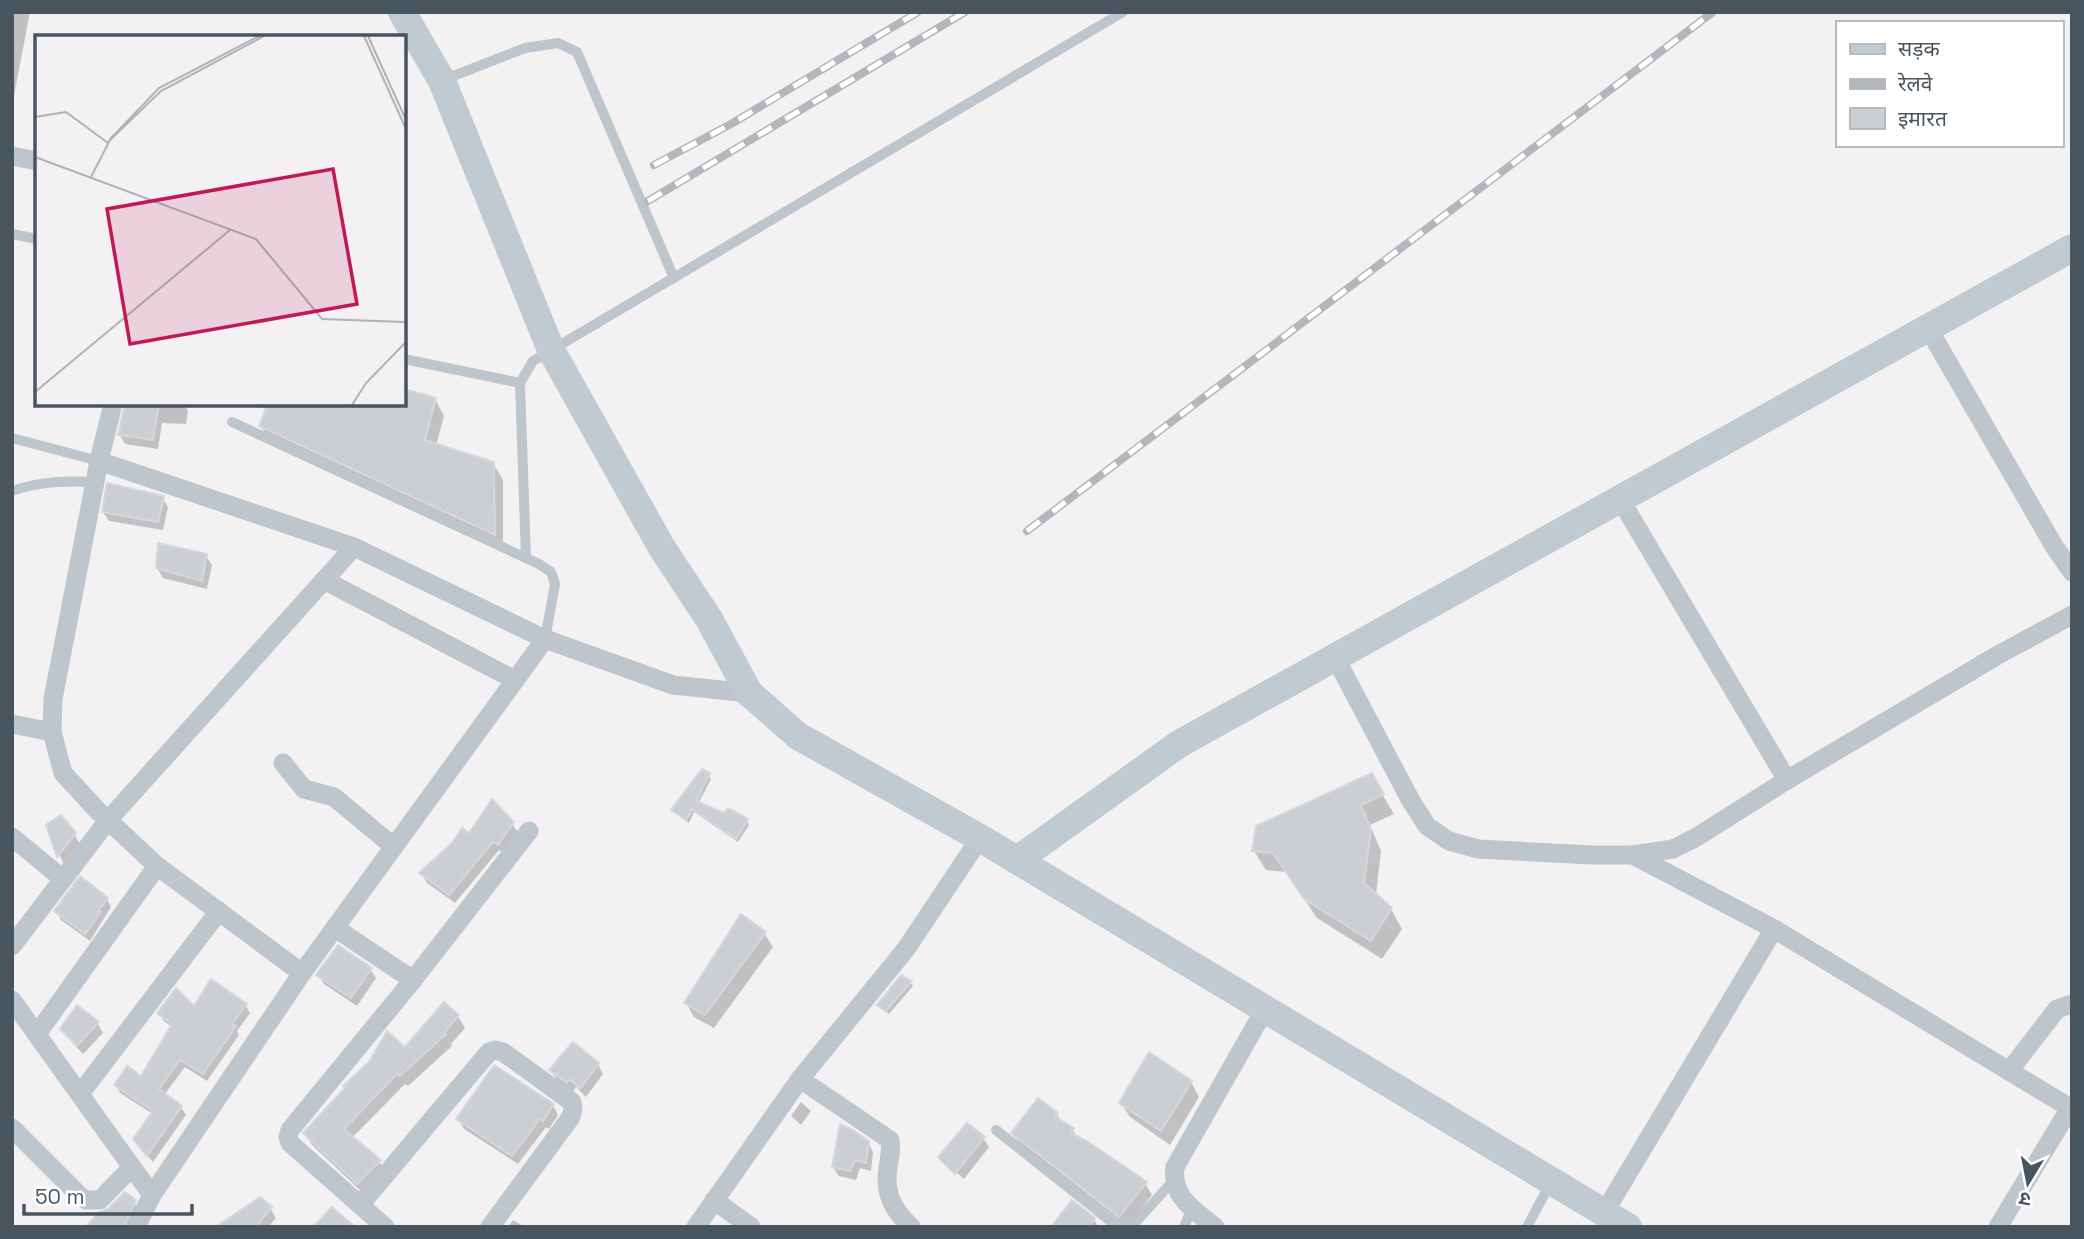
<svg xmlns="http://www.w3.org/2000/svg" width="2084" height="1239" font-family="'Space Grotesk','Noto Sans Devanagari',sans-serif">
  <rect width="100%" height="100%" fill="#f3f1f1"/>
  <g fill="#0003">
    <path d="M12,12H30L12,106Z"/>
    <path d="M435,399L444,416L436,445L493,463L503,480V550L270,442L261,426L268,409L242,404H404Z"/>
    <path d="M126,404H184L188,411L186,424L162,423L158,449L125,444L120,435Z"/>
    <path d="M162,498L168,507L163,530L109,521L103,512Z"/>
    <path d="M206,556L212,565L207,589L163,578L157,568Z"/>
    <path d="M708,775L711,779L698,804L747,821L749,825L738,842L694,812L689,823L673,810Z"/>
    <path d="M1371,775L1394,814L1370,825L1381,851L1376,895L1391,909L1402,929L1382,959L1317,918L1286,872L1266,870L1254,851Z"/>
    <path d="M512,823L518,833L504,853L499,850L455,903L427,883L421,873L470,836Z"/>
    <path d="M48,826L74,834L80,844L64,865Z"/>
    <path d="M107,899L111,907L90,941L61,920L56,911Z"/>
    <path d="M764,933L773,947L714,1028L694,1017L686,1003Z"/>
    <path d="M370,969L376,978L357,1006L324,984L318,975Z"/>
    <path d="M910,982L913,986L889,1014L881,1009L879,1005Z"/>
    <path d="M245,1005L250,1013L237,1031L239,1035L207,1081L185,1067L164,1095L181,1107L186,1115L153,1162L140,1147L153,1114L120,1093L116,1085L141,1078L172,1027L164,1021L159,1013Z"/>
    <path d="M77,1007L98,1024L103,1033L83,1054L68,1038L62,1029Z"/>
    <path d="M458,1016L465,1028L451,1044L452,1046L408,1086L405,1084L352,1138L379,1161L386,1173L364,1194L312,1145L305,1133L405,1050Z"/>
    <path d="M598,1064L603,1074L586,1097L576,1087L573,1092L556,1079L551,1070Z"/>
    <path d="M1191,1082L1199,1097L1170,1145L1130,1117L1121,1103Z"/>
    <path d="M1038,1101L1057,1114L1062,1123L1073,1130L1078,1139L1145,1183L1152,1195L1127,1227L1020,1145L1013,1133Z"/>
    <path d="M801,1102L811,1111L801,1125L791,1116Z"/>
    <path d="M553,1105L558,1115L549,1129L546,1127L518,1164L464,1129L458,1119Z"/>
    <path d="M983,1138L989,1147L964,1179L948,1164Z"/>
    <path d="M868,1142L873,1152L871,1171L860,1168L856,1180L839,1176L833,1167Z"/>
    <path d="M134,1202L140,1211L132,1227H88Z"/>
    <path d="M270,1208L276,1218L268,1227H234Z"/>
    <path d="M1094,1219L1098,1227H1053Z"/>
    <path d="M513,1220L525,1227H508Z"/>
  </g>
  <g fill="#cbced3" stroke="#d5d7dc" stroke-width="2">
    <path d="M404,389L436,398L425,440L494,462L495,535L259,426L268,404H404Z"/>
    <path d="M125,404H159L153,440L118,435Z"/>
    <path d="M107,483L164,496L158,522L102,512Z"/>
    <path d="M158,543L207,554L202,581L156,568Z"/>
    <path d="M702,769L710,773L696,801L724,813L728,808L748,819L736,839L692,809L686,820L671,810Z"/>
    <path d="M1372,773L1384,794L1361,805L1371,830L1364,883L1392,908L1371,941L1304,899L1273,853L1252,851L1256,826Z"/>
    <path d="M492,799L514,822L498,845L493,842L449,895L419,873L452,843L462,828L469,833Z"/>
    <path d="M61,815L76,833L57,857L46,825Z"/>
    <path d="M80,876L108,898L98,911L101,912L85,934L54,911Z"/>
    <path d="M741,914L766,932L705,1015L684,1003Z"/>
    <path d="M338,945L372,968L351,998L316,975Z"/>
    <path d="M901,975L912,981L886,1011L877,1005Z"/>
    <path d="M211,979L247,1004L232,1024L236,1026L203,1074L180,1060L159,1089L182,1106L147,1156L133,1139L153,1111L114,1085L127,1066L141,1076L172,1024L157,1013L176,988L194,1006Z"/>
    <path d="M444,1002L459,1015L445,1032L446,1034L400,1076L398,1073L344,1129L381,1160L357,1184L303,1133L345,1088L343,1086L369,1062L387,1031L405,1047Z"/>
    <path d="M77,1005L99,1022L77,1046L60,1029Z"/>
    <path d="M573,1042L599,1063L580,1089L570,1079L567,1083L549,1070Z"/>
    <path d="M1149,1052L1192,1081L1161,1131L1119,1103Z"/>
    <path d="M494,1065L554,1104L543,1121L540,1119L512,1156L456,1119Z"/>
    <path d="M1038,1098L1058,1113L1055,1117L1074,1128L1071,1133L1087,1141L1147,1182L1119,1217L1011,1133Z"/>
    <path d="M967,1123L985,1137L955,1174L938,1157Z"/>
    <path d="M840,1124L851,1129L869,1141L866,1163L855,1160L850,1171L832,1167Z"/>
    <path d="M125,1192L136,1200L124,1227H86L99,1212L108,1209Z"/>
    <path d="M260,1197L272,1207L255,1227H216Z"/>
    <path d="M1072,1200L1095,1218L1088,1227H1051Z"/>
    <path d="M332,1207L355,1227H313Z"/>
  </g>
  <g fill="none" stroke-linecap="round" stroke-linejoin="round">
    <g stroke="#bdc6cd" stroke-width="10">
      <path d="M443,80L525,48L558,43L577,52L674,278"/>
      <path d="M12,234L37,239"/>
      <path d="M404,359L520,383"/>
      <path d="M232,422L539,564L551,572L555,584L545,639"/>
      <path d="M12,438L99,461"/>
      <path d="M12,491C40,481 66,481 95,482"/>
      <path d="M526,558L520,383L533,361L1123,12"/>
      <path d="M996,1130L1113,1223L1123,1227"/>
      <path d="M1129,1227L1134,1224L1173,1181"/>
      <path d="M1184,1227L1192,1208"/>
      <path d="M1527,1227L1550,1184"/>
    </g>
    <g stroke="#bdc6cd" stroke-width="19">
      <path d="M12,156L37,161"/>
      <path d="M1928,328L2054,546L2072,572"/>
      <path d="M113,404L99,461L53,699L52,732L63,773L96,809L157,866L302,973"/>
      <path d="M99,461L354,547L545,639L673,685L749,693"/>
      <path d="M1620,499L1787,780"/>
      <path d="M324,580L515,680"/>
      <path d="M1335,657L1411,801L1427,826L1449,841L1478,849L1592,855H1633L1673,849L1695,838L1787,780L1998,655L2072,615"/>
      <path d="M12,724L52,732"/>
      <path d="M283,763L304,789L334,797L394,847"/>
      <path d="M12,837L63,879"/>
      <path d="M1633,855L1774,929L2072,1109"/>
      <path d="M335,928L413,980"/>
      <path d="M12,946L109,819L354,547"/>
      <path d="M12,1000L152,1195L302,973L545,639"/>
      <path d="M37,1034L157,866"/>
      <path d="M2009,1071L2057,1009L2072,1004"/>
      <path d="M800,1079L890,1140C892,1150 889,1159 888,1168C884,1193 893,1210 911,1227"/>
      <path d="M80,1094L219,911"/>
      <path d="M12,1128L80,1196L86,1200H100L132,1167"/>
      <path d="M714,1200L751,1227"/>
      <path d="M360,1205L489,1052L495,1050L503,1052L572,1102L573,1109L571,1117L490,1227"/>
      <path d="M1604,1213L1774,929"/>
      <path d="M136,1227L152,1195"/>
      <path d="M385,1227L290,1143L288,1137L290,1130L413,980L529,831"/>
      <path d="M696,1227L800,1079L906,949L980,838"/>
      <path d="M1215,1227C1193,1209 1171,1197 1175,1167L1265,1009"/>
      <path d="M1998,1227L2070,1108"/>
    </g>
    <g stroke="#bfcad3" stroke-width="28">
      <path d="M402,12L442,81L551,350L662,548L709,619L749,693L798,736L980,838L1628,1227"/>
      <path d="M1017,860L1179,744L2072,248"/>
    </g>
    <g stroke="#b3b7bb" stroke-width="8">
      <g id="rail">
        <path d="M654,165L731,124L918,12"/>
        <path d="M648,201L965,12"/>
        <path d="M1027,531L1713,12"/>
      </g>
    </g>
    <use href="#rail" stroke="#fff" stroke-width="5" stroke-dasharray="16" stroke-linecap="butt"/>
  </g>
  <g transform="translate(35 35)">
    <rect width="371" height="371" fill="#f3f1f1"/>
    <path fill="none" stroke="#afb3b6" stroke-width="2" d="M329,1L371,94M333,1L371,85M0,82L31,77L73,108M74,106L126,56L229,1M0,122L221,204L287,284L370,287M56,142L76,103L124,53L224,1M0,357L195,195M317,370L331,348L371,307"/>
    <path fill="#c2185b" fill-opacity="0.15" stroke="#c2185b" stroke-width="3.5" d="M298,134L322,269L95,309L72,174Z"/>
    <rect width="371" height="371" fill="none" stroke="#49555e" stroke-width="3.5"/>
  </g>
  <rect width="2084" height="1239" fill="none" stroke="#49555e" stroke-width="28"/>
  <rect x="1836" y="21" width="228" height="126" fill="#ffffff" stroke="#b6bbbf" stroke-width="2"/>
  <rect x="1850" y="44" width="35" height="10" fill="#bfcad3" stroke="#b6bbbf" stroke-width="2"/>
  <text x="1898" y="56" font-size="21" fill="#49555e">सड़क</text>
  <rect x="1850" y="79" width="35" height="10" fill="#b3b7bb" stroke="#b6bbbf" stroke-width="2"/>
  <text x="1898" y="91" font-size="21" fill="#49555e">रेलवे</text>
  <rect x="1850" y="108" width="35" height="21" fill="#cbced3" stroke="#b6bbbf" stroke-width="2"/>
  <text x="1898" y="126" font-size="21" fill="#49555e">इमारत</text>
  <g transform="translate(2028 1183) rotate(190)" stroke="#ffffff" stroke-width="5" paint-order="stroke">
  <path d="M0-5L12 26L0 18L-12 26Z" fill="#49555e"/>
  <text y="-10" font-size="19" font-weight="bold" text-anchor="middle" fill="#49555e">उ</text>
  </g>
  <path d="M24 1204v10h168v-10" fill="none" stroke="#49555e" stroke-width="3.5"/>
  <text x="35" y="1204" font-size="21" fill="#49555e" stroke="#ffffff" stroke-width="5" paint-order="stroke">50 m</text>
</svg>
